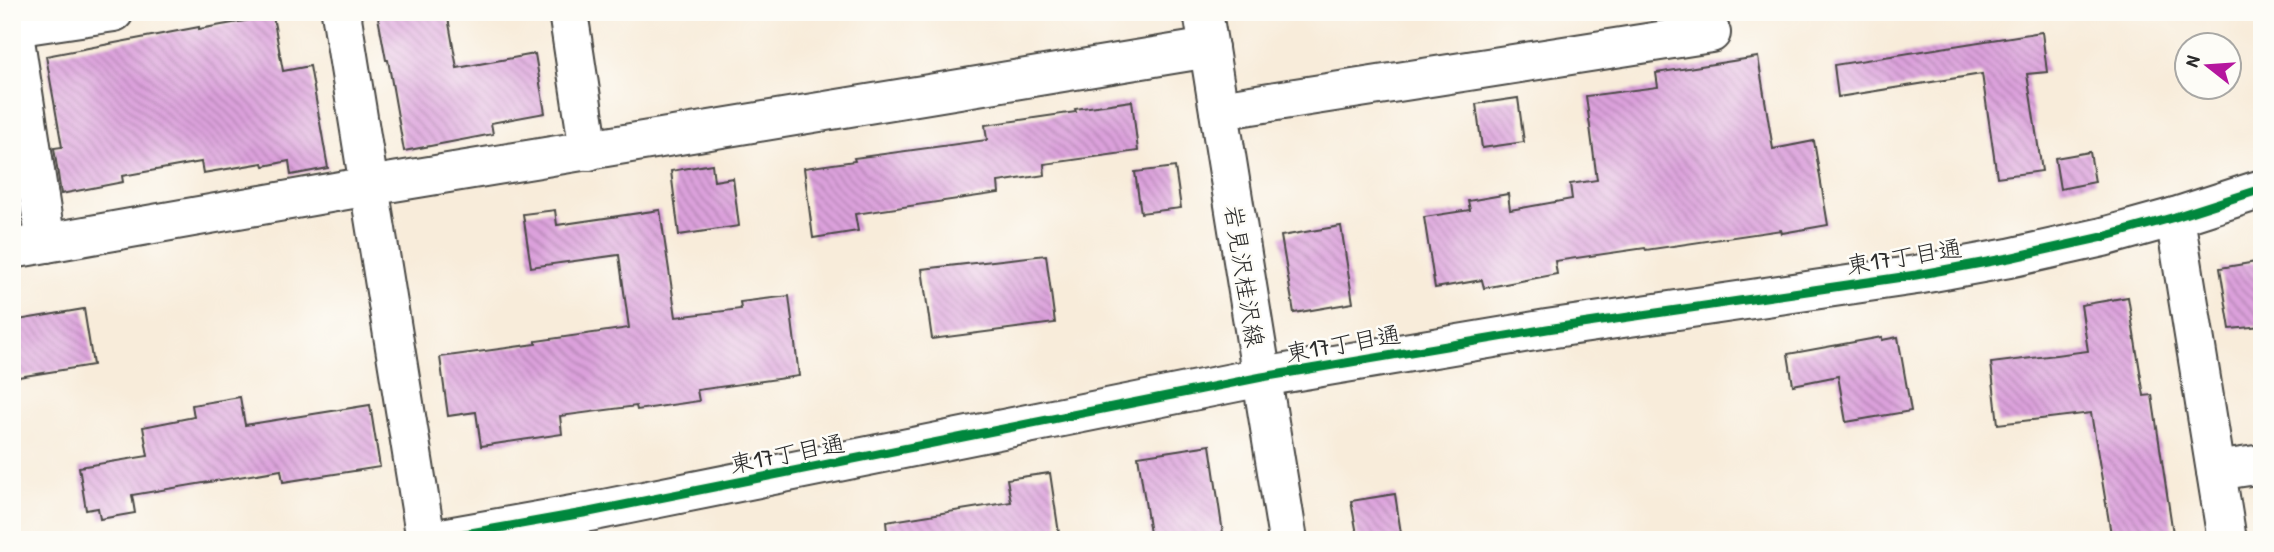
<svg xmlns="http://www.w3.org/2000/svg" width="2274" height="552" font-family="'Patrick Hand','Klee One',sans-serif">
  <defs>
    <pattern id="building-back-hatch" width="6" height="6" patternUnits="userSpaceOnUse" patternTransform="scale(1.75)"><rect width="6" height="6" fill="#dca1dc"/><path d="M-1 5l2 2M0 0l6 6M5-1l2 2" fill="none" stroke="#b383b3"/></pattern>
  </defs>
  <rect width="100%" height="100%" fill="#fdfcf7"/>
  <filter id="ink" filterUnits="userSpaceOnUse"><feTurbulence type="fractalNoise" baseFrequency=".0143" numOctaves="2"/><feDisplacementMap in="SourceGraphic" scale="14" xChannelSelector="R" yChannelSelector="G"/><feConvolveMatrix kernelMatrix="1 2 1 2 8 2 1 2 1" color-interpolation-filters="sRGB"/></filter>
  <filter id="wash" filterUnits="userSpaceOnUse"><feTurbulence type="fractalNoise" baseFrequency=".00686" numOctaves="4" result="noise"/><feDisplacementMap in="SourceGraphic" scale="28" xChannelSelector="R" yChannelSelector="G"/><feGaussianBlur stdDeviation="1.57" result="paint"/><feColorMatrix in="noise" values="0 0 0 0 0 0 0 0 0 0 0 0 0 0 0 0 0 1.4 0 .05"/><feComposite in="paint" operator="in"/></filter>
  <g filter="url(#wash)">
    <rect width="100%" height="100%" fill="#f8ecda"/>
    <g id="blocks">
      <g fill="url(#building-back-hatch)">
        <path d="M377,12H447L457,68L535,54L545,113L491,123L493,134L404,151L388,60H386Z"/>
        <path d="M273,16L283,71L310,66L328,168L291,175L289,161L264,166L263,163L203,173L201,162L122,176L123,182L61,194L54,148L62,147L46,56L199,27V29Z"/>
        <path d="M2042,32L2047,72L2027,74L2042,171L1997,177L1982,74L1838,97L1834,65Z"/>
        <path d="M1758,57L1773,149L1814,141L1828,225L1782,233L1781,230L1646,250L1645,248L1555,261L1557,274L1484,288L1482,280L1435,288L1424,217L1470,210L1468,201L1508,194L1510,210L1572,199L1570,184L1597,180L1586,96L1658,87L1656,73Z"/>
        <path d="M1518,98L1524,142L1482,148L1476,104Z"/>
        <path d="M1132,101L1138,151L1044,164L1045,175L998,182L999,193L855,214L858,231L813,238L804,168L855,161L854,158L987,140L985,125L1076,112L1075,109Z"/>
        <path d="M2090,152L2095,182L2060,189L2055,158Z"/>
        <path d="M712,164L714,181L733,178L739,226L679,235L671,171Z"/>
        <path d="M1175,167L1181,208L1141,213L1135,172Z"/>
        <path d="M555,210L557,225L660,210L676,317L741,309L740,302L789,296L799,376L697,390L699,401L637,410L636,406L560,416L562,434L481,446L476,412L448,416L440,357L536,344V341L629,328L619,255L531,267L523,214Z"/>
        <path d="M1341,226L1353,303L1294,313L1281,236Z"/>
        <path d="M1046,255L1055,323L932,339L922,269Z"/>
        <path d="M2262,261V326L2230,329L2220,268Z"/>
        <path d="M2128,297L2144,396L2152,395L2174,540H2112L2091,413L1998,424L1991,363L2088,351L2081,305Z"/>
        <path d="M84,309L93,365L12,378V321Z"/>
        <path d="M1882,337V340L1898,337L1911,411L1846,422L1838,376L1793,385L1788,354Z"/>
        <path d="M240,397L245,425L370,405L380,467L283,482L281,470L132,495L135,513L100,519L98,508L86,510L79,467L148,456L143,427L194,417L192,405Z"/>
        <path d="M1210,445L1224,540H1151L1138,456Z"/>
        <path d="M1050,473L1060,540H888L886,522L1011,502L1007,479Z"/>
        <path d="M1395,494L1402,540H1358L1351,501Z"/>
      </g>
    </g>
  </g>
  <g filter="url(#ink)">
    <use href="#blocks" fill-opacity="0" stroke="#4a4845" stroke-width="2"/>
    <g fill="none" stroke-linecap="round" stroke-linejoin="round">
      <g stroke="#4a4845" stroke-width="42">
        <g id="minor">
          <path d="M341,12L426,540"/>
          <path d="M568,12L589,151"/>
          <path d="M1219,110L1711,33"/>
          <path d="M2175,217L2227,540"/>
          <path d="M46,243L13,27L114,12"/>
          <path d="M12,249L369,186L1209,48"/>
          <path d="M2216,471L2262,464"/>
          <path d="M431,540L589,512L1262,377L1547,329L1916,275L2009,258L2103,237L2175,217L2262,189"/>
        </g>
      </g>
      <g stroke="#4a4845" stroke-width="42">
        <path id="major" d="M1203,12L1288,540"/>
      </g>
      <use href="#minor" stroke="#fff" stroke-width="38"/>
      <use href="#major" stroke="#fff" stroke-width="38"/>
      <g stroke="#fdfcf7" stroke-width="13">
        <path id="cycleway" d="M431,540L589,512L1262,377L1547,329L1916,275L2009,258L2103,237L2175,217L2262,189"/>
      </g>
      <use href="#cycleway" stroke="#00873e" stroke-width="9"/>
    </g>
  </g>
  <g text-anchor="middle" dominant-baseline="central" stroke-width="5" stroke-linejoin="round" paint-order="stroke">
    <g font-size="24" fill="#2b2b2b" stroke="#fdfcf7">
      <text transform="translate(1904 256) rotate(-9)">東17丁目通</text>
      <text transform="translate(1245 276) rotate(81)">岩見沢桂沢線</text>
      <text transform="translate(1343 343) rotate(-10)">東17丁目通</text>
      <text transform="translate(787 453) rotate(-11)">東17丁目通</text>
    </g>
  </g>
  <rect width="2274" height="552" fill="none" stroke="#fdfcf7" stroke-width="42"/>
  <g transform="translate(2208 66) rotate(287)"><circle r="33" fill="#fdfcf7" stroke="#a9a8a5" stroke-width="2"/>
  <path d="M0-5L12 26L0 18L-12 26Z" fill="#b5179e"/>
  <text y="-10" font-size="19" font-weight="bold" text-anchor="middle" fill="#2b2b2b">N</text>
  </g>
</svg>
